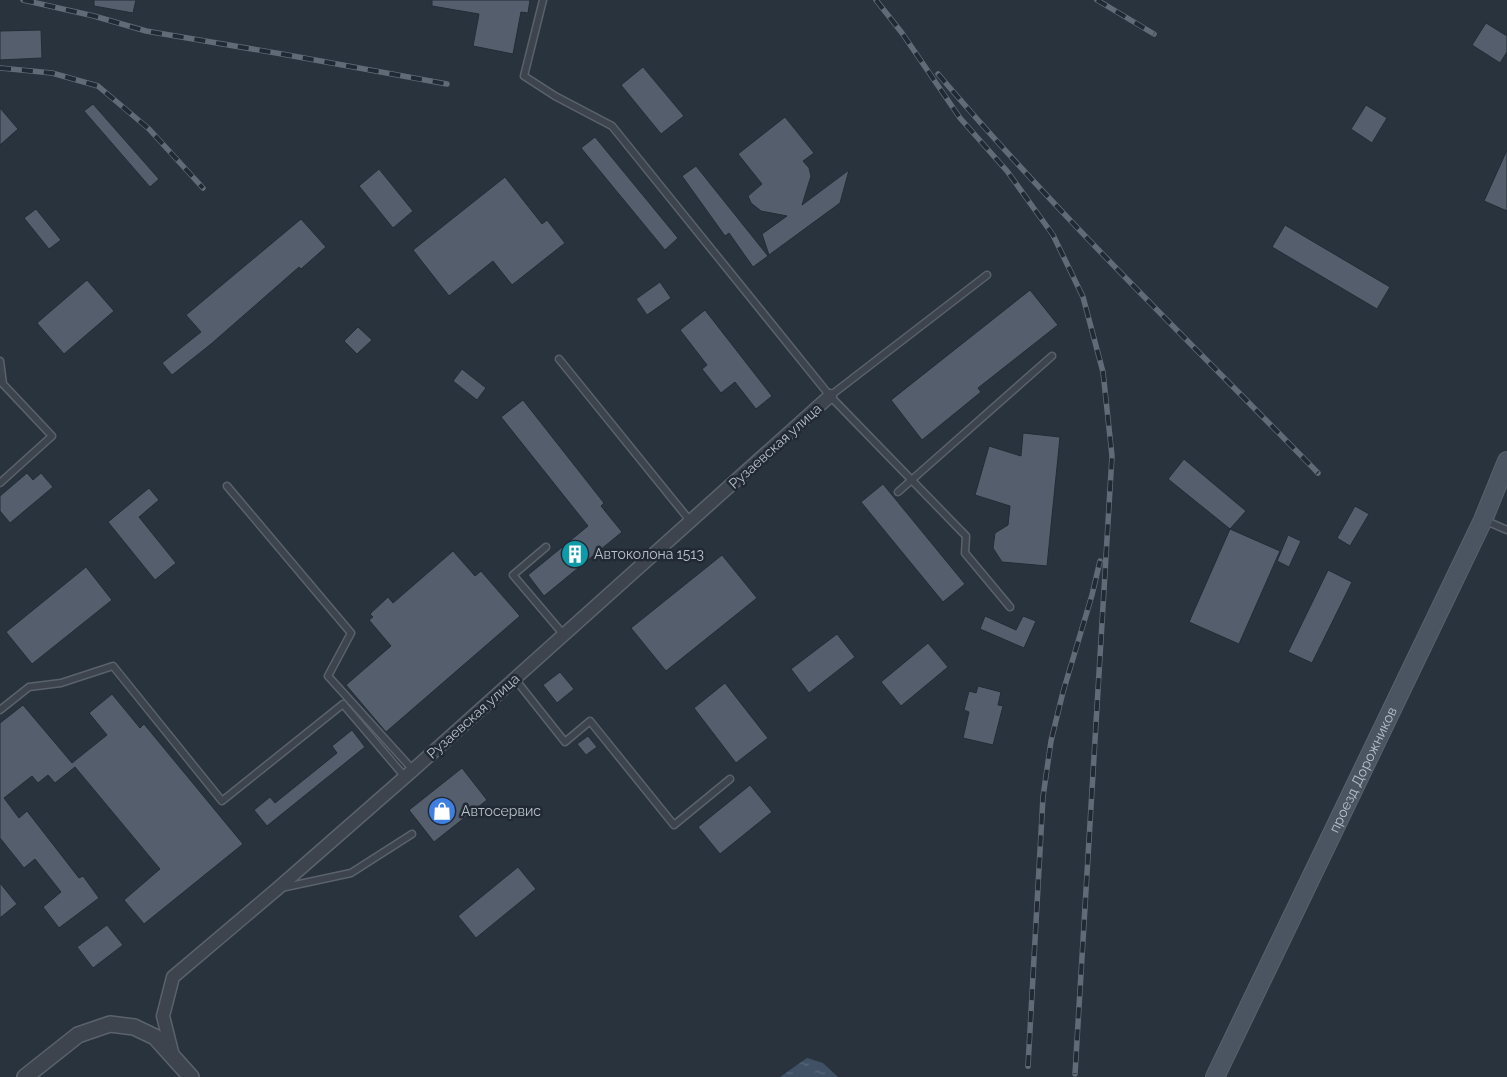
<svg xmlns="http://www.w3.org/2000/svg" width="1507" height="1077" font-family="Raleway,sans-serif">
  <defs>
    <pattern id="water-ripples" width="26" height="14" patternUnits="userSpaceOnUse" patternTransform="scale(1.25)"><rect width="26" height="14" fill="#415165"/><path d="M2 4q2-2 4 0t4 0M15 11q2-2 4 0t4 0" fill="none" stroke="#5a687a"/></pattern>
  </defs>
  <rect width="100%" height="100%" fill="#29333e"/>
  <path fill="url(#water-ripples)" d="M807,1058L823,1063L838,1077H780Z"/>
  <g fill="#545e6c" stroke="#232b36">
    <path d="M94,0H136L133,13L94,6Z"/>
    <path d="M432,0H530L528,13L521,12L513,54L473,46L479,14L432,6Z"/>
    <path d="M1486,23L1507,36V52L1500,63L1472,45Z"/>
    <path d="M41,30L42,58L0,60V31Z"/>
    <path d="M643,67L684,116L661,134L621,85Z"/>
    <path d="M93,104L159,179L150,187L84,111Z"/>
    <path d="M1366,105L1387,118L1372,143L1351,129Z"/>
    <path d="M0,108L18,129L0,145Z"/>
    <path d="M785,117L814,153L803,161L809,168L811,176L802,205L849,170L840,203L769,255L762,234L787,216L761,211L751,203L748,196L762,184L738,154Z"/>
    <path d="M595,137L678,238L665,250L581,148Z"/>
    <path d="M1507,150V211L1484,201Z"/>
    <path d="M696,166L768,256L753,267L729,233L725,236L682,176Z"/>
    <path d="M379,169L413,211L393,228L359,186Z"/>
    <path d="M505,177L542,224L547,220L565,243L512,285L493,261L449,296L413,250Z"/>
    <path d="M36,209L61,240L49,249L24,218Z"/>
    <path d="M301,219L326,247L301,269L299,267L211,344L172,375L162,363L201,332L186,315Z"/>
    <path d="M1285,225L1390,287L1377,309L1272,247Z"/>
    <path d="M87,280L114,311L64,354L37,323Z"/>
    <path d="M660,282L671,298L647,315L636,299Z"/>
    <path d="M1030,290L1058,325L978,388L981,392L922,440L891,400Z"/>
    <path d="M705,310L772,396L756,409L735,382L721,393L702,369L707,365L680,330Z"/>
    <path d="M358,327L372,340L357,354L344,341Z"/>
    <path d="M462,369L486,388L477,400L453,381Z"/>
    <path d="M523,400L604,503L601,506L622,532L544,596L528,575L588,526L501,417Z"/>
    <path d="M1023,433L1060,437L1047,566L1002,562L993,548L995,533L1008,525L1010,506L975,495L989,446L1021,456Z"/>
    <path d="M1184,459L1246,511L1230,529L1168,479Z"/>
    <path d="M27,473L33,480L41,473L53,487L10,523L0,511V496Z"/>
    <path d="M883,484L965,584L943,602L861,502Z"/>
    <path d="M149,488L159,500L139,517L176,563L155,580L108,522Z"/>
    <path d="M1355,506L1369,514L1350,546L1337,538Z"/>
    <path d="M1230,529L1280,551L1239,644L1189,622Z"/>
    <path d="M1288,535L1301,541L1289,567L1277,561Z"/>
    <path d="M453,551L475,576L481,571L520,616L386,732L346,685L391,646L369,620L373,617L370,614L388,597L393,603Z"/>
    <path d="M722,555L757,598L666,671L631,628Z"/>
    <path d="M86,567L112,600L32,664L6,632Z"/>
    <path d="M1328,570L1352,582L1312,663L1288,652Z"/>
    <path d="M985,616L1016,630L1023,616L1036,621L1024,648L980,629Z"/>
    <path d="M837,634L855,657L809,693L791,669Z"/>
    <path d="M928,643L948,667L901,706L881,682Z"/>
    <path d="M560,672L574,689L557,703L543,685Z"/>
    <path d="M725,683L768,738L736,763L694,708Z"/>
    <path d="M978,686L1001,692L998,705L1003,706L993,745L963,738L969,712L964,710L969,691L976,693Z"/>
    <path d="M112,694L140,728L144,724L243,844L144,924L124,900L160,869L75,767L55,783L48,775L38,783L32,776L4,798L19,818L27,811L79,878L83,876L99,898L59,928L43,907L61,892L35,859L24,868L0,838V723L23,705L72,763L107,735L89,713Z"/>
    <path d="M352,730L365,747L267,826L254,810L270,797L275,803L337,753L332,746Z"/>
    <path d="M588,736L597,747L586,755L577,744Z"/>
    <path d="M462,768L487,800L434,842L409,810Z"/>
    <path d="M750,785L772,812L720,854L698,827Z"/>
    <path d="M518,867L536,889L476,938L458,916Z"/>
    <path d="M0,883L17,904L0,918Z"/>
    <path d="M107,925L123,945L93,968L77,947Z"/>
  </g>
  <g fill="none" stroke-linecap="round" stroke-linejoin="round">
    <g stroke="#5a626c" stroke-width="9">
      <g id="service">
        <path d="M543,0L524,76L555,96L612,126L830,396L966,536L965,553L1010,607"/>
        <path d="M559,359L691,522"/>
        <path d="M0,361L3,384L52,436L0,483"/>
        <path d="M830,396L987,275"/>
        <path d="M227,486L351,633L328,676L413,770"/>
        <path d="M898,492L1052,356"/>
        <path d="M1484,520L1507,530"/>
        <path d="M546,547L513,575L564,635"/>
        <path d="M515,679L565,742L590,721L674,825L730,779"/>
        <path d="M0,710L29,687L61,683L113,666L222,801L343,704L405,777"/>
        <path d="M281,888L351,873L412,834"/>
      </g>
    </g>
    <g stroke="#5a626c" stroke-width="15">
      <path id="minor" d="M173,1056L163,1016L173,977L277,889L413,770L830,396"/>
    </g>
    <g stroke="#5a626c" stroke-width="18">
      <path id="tertiary" d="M25,1077L78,1035L110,1024L134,1027L155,1037L191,1077"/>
    </g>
    <g stroke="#5a626c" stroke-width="20">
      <g id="secondary">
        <path id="s1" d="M1215,1077L1483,520L1507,461"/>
      </g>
    </g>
    <use href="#service" stroke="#3d444e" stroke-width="6"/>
    <use href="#minor" stroke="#3d444e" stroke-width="12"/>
    <use href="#tertiary" stroke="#3d444e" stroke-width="15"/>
    <use href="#secondary" stroke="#4b5461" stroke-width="18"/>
    <g stroke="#616b77" stroke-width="5.5">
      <g id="rail">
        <path d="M23,0L94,16L146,31L282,54L447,84"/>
        <path d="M876,0L902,33L960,118L1007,171L1053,235L1083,297L1103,372L1112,456L1075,1074"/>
        <path d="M1097,0L1154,34"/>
        <path d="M0,68L52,73L98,86L149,129L203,188"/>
        <path d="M938,74C1057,214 1190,342 1318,473"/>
        <path d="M1028,1066L1043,797L1051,741L1063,692L1092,595L1100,561"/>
      </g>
    </g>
    <use href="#rail" stroke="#212934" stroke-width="4" stroke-dasharray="11" stroke-linecap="butt"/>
  </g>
  <defs>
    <g id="building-disc" transform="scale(1.4375)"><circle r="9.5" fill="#0f9aa8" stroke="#212934"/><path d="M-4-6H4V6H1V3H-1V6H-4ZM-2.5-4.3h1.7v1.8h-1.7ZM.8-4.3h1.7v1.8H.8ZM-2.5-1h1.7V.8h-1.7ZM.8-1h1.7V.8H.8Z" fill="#fff"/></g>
    <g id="shop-disc" transform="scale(1.4375)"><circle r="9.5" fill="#3f7fe0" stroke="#212934"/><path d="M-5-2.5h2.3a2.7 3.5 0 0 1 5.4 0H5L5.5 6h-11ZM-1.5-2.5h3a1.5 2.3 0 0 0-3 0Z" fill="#fff"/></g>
  </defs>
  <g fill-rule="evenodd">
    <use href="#building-disc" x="575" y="554"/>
    <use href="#shop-disc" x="442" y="811"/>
  </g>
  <g text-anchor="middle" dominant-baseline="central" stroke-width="5" stroke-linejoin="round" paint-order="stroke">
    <g font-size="14" fill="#b9c0c9" stroke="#212934">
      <text transform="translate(775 446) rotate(-42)">Рузаевская улица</text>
      <text transform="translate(473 716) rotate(-42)">Рузаевская улица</text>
      <text stroke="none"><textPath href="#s1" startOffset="341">проезд Дорожников</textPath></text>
    </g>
    <g font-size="14" fill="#b9c0c9" stroke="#212934" text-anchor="start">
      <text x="594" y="554">Автоколона 1513</text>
      <text x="461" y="811">Автосервис</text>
    </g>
  </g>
</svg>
